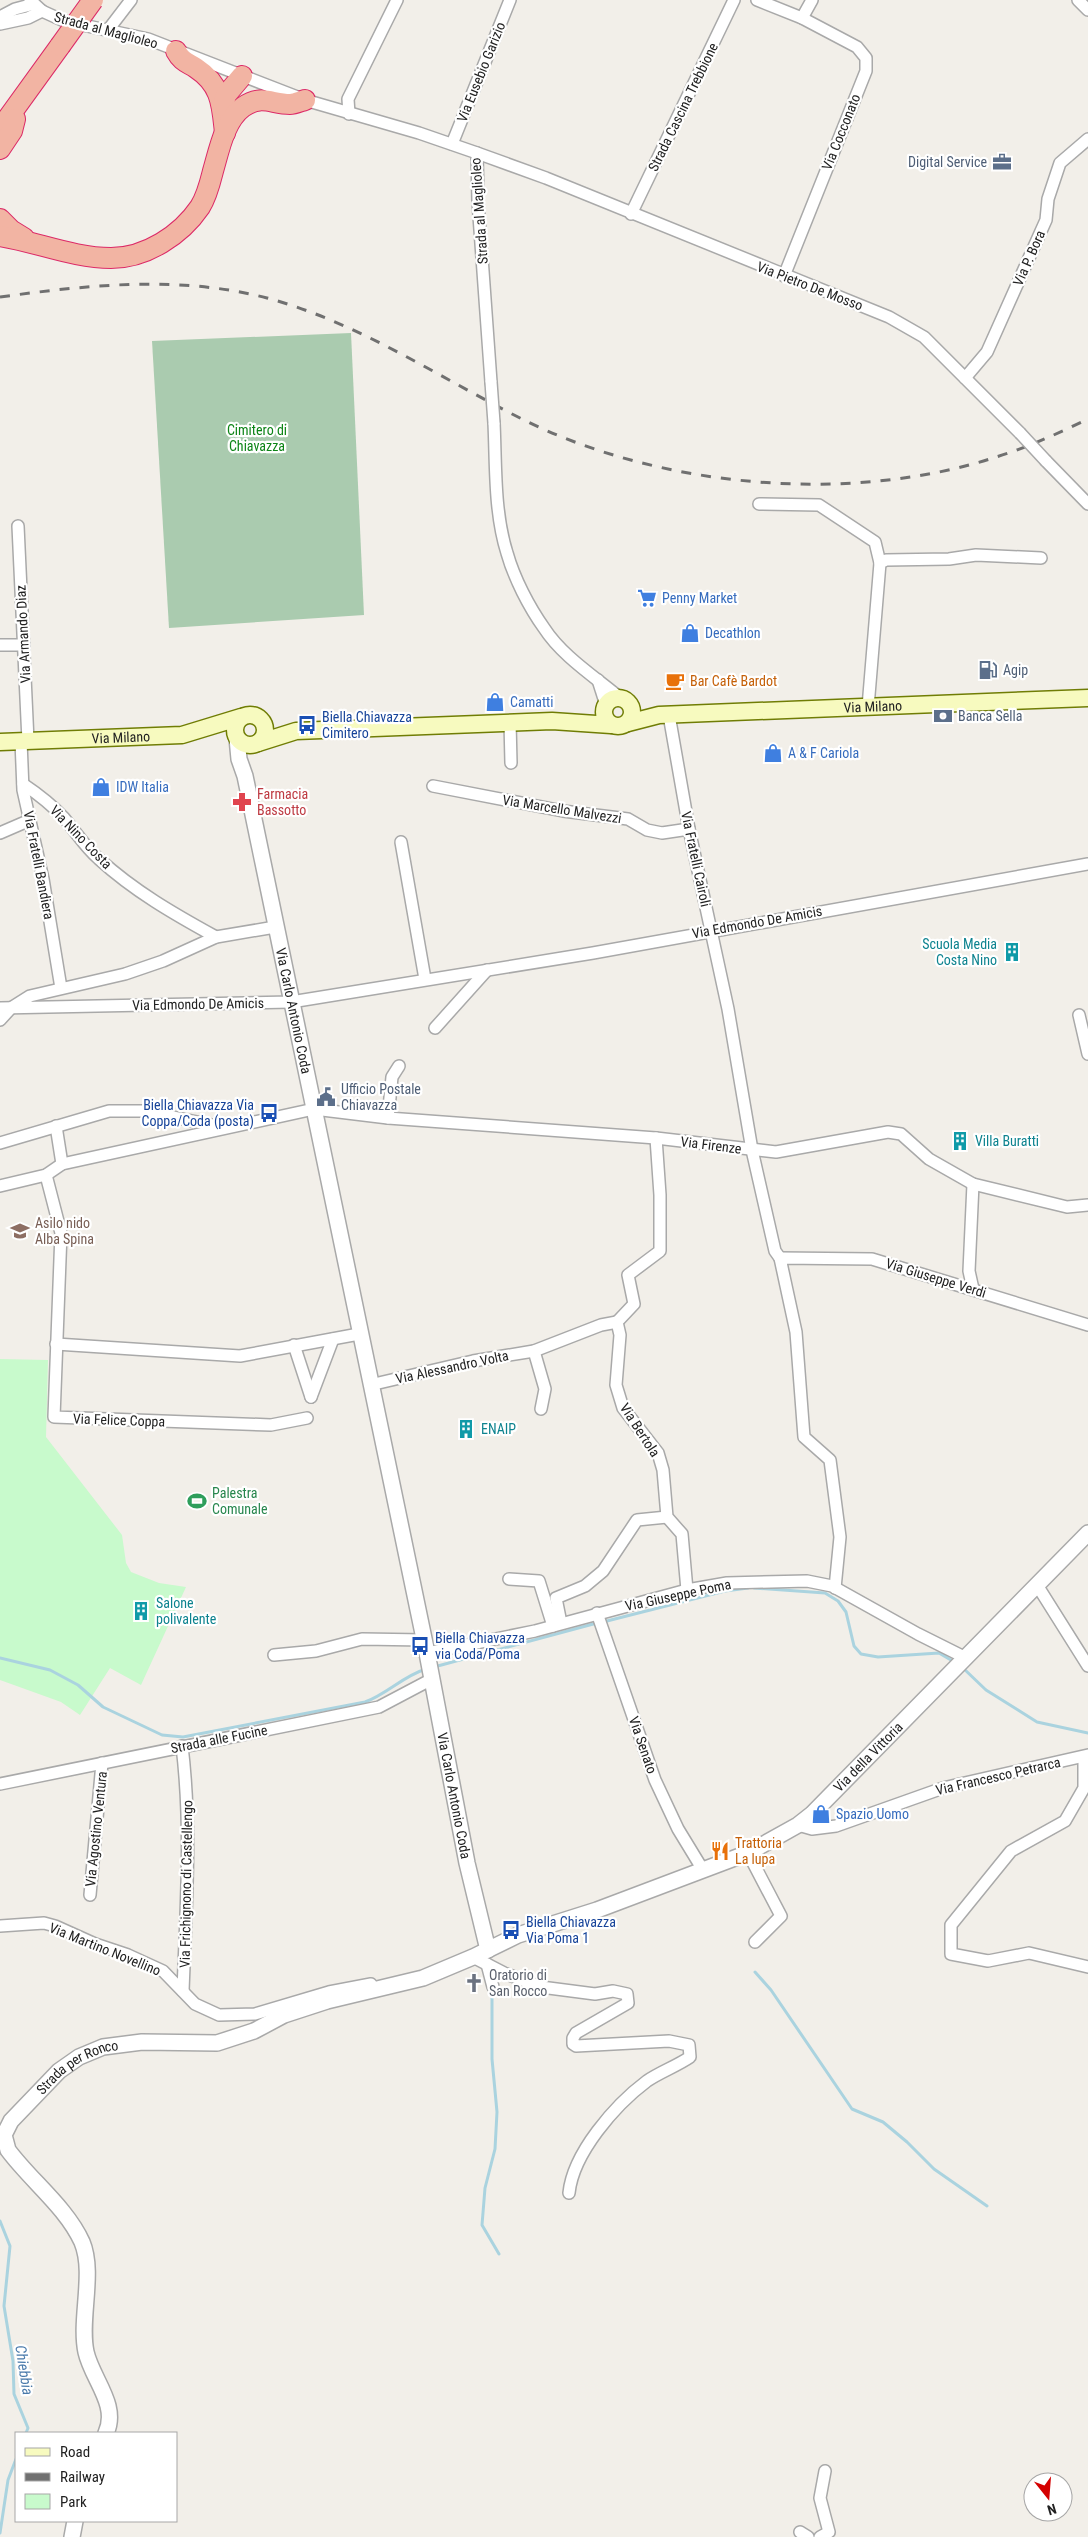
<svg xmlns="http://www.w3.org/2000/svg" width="1088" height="2537" font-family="'Roboto Condensed',sans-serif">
  <rect width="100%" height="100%" fill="#f2efe9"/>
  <path fill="#aacbaf" d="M351,333L364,615L169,628L152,341Z"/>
  <path fill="#c8facc" d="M0,1359L48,1360L46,1437L122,1535L126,1563L131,1572L159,1583L186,1587L141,1685L110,1668L80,1715L61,1702L0,1680Z"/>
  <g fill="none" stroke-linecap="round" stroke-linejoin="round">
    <g stroke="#aad3df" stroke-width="3">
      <path d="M754,1588L825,1593L838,1601L846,1612L854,1646L861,1654L878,1657L939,1653L956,1663"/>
      <path d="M603,1622L725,1591L748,1588"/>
      <path d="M0,1658L50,1670L78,1685L103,1707L162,1735L183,1737L365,1702C387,1694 403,1676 426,1669"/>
      <path d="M434,1667L597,1623"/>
      <path d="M963,1668L986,1690L1037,1722L1088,1733"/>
      <path d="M755,1972L771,1990L852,2109L883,2122L907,2142L934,2169L987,2206"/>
      <path d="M492,1996V2059L497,2112L495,2149L485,2188L482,2225L499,2254"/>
      <path d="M0,2221L10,2246L4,2306L13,2361L14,2394L28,2428L26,2433"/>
      <path d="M0,2533L8,2480L16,2459"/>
    </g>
    <g stroke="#a9a9a9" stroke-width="14">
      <g id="minor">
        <path d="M30,0L42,11L64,21L148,39L305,100L419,133L477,153L546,178L889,317L924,337L1020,433"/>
        <path d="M757,0L802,18L857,47L866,58V71L784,276"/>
        <path d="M1078,0L1088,10"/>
        <path d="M0,17L15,9L34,4"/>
        <path d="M802,18L812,0"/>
        <path d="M0,24L28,18L42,11"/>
        <path d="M108,30L131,0"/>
        <path d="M349,114L348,99L397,0"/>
        <path d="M452,144L510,0"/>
        <path d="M477,153L478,202L491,382"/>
        <path d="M631,214L734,0"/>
        <path d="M965,378L987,352L1046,220L1048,199L1060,163L1088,139"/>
        <path d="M494,423C496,465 494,512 507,553C514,578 529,607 544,628C562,656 595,677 620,698"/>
        <path d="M1046,461L1088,504"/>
        <path d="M759,504L819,505L875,542L880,563"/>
        <path d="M18,526L28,741"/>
        <path d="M0,645H24"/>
        <path d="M598,680L606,705"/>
        <path d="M868,707L880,563L886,560L949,559L976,555L1041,558"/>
        <path d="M669,715L689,829L728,1009L752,1150L775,1251L780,1258"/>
        <path d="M510,722L511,763"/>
        <path d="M21,741L23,790L43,879L61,988"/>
        <path d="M23,784C38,794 52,805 64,818C76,832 85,847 99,859C134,891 174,914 216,937"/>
        <path d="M433,786L563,811L628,819L647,830L662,833L689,829"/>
        <path d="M0,833L30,820"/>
        <path d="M401,842L425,979"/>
        <path d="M0,1008L291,1002L593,953L1088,864"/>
        <path d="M1079,1015L1088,1054"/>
        <path d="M0,1020L11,1008L30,996L125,974L163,961L216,937L275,927"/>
        <path d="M435,1028L487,970"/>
        <path d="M388,1118L392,1077L399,1066"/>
        <path d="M56,1126L62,1164"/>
        <path d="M0,1143L109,1111H143L222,1127"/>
        <path d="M46,1175L61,1233L54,1417L271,1425L307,1418"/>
        <path d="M973,1184L969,1271L973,1289"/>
        <path d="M0,1186L46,1175L62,1164L314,1109L388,1118L656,1138L776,1152L888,1132L901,1134L929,1159L973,1184L1067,1207L1088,1205"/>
        <path d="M617,1322L620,1335L616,1385L623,1408L658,1453L663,1470L667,1517L682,1534L687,1590"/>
        <path d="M617,1322L634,1304L628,1275L660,1251V1195L656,1138"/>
        <path d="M56,1344L240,1356L359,1334"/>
        <path d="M294,1345L311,1397"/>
        <path d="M534,1351L545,1389L541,1409"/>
        <path d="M370,1385L473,1361L534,1351L601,1325L617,1322"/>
        <path d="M311,1397L333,1339"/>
        <path d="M509,1579L539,1581L553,1626"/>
        <path d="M1037,1585L1088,1666"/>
        <path d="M835,1588L840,1537L830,1460L804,1437L796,1332L780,1258L872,1259L1088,1325"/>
        <path d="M597,1613L655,1780L678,1829L703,1870"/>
        <path d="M561,1623L556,1598L585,1586L603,1571L637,1520L667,1517"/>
        <path d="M427,1653L535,1631L687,1590L727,1583L807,1581L832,1586L918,1634L964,1657"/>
        <path d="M274,1655L316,1651L362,1639L424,1640"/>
        <path d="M182,1746C192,1828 186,1909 183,1991"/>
        <path d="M1084,1757V1788L1065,1821L1011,1851L951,1925V1954L988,1961L1029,1953L1088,1967"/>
        <path d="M0,1784L379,1707L432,1679"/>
        <path d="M798,1825L812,1829L836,1826L943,1788L1088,1755"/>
        <path d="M748,1853L781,1916L755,1942"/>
        <path d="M90,1895L102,1763"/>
        <path d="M0,1926L44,1923L55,1926L95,1944L128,1955L163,1971L195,2004L219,2015L255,2014L329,1992L371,1984"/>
        <path d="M473,1957L504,1973L541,1987L595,1994L613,1991L627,1994L628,2003L576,2033L573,2038V2044L576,2046L669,2041L689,2045L690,2057C677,2066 660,2072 647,2081C615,2105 573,2153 569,2193"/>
        <path d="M487,1964L493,1987"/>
        <path d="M800,2532L808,2537"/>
        <path d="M820,2537L829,2532L820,2498L825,2471"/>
      </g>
    </g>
    <g stroke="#a9a9a9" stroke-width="18">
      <g id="tertiary">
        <path id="s1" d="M237,738L239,759L245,776L427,1653L467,1863L488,1950"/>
        <path id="s2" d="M106,2433C119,2405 92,2379 86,2352C79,2319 95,2273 82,2242C66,2207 31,2181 8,2150L4,2135L11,2121L59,2071L79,2057L103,2047L142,2042L217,2043L254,2031L284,2015L327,2001L423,1978L473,1957L518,1935L597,1910L748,1853L798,1825L812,1814L1088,1533"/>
        <path d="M72,2537L75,2521"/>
      </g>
    </g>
    <g stroke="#707d05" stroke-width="19">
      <g id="secondary">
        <circle cx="618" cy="712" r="14"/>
        <circle cx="250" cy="730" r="15"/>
        <path id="s3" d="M628,723L659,715L1088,698"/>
        <path id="s4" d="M0,742L182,735L241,717"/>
        <path d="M258,743L296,731L552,721L611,725"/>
      </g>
    </g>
    <g stroke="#dc2a67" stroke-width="22">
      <g id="trunk">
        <path d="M176,51C182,62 187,62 196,68C222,85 222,106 225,133"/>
        <path d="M223,106L226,95L242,76"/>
        <path d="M0,129L60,46"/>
        <path d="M0,149L12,131L15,119"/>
        <path d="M0,219L11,230L24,238"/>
        <path d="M0,236C37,242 74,258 111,258C146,258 181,235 200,207C207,196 210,183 213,171C219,151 224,121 243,107C262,94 271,104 290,104C295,104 301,101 305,100"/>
      </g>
    </g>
    <use href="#minor" stroke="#fff" stroke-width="11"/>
    <use href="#tertiary" stroke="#fff" stroke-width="15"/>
    <use href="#secondary" stroke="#f7fabf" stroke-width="16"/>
    <use href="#trunk" stroke="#f2b4a3" stroke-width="20"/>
    <path stroke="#707070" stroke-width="3" stroke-dasharray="10 10" stroke-linecap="butt" d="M0,297C89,285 178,275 267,298C357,322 437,376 520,418C656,487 846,505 993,458C1026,448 1057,434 1088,419"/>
    <g stroke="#a9a9a9" stroke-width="14" stroke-linecap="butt">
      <g id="minor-bridge">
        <path d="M491,382L494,423"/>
        <path d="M1020,433L1046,461"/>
      </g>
    </g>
    <g stroke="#dc2a67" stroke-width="22" stroke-linecap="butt">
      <path id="trunk-bridge" d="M60,46L93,0"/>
    </g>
    <use href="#minor-bridge" stroke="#fff" stroke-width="11"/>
    <use href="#trunk-bridge" stroke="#f2b4a3" stroke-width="20"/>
  </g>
  <defs>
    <g id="office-bare" transform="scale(1.5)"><path d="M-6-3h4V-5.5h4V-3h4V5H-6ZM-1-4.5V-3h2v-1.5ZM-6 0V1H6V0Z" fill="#5c6f8a" stroke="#fff" stroke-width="2.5" paint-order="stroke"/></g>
    <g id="supermarket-bare" transform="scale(1.5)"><path d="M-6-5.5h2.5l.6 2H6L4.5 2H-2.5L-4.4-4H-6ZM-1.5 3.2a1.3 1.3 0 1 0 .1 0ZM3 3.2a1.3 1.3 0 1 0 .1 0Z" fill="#3f7fe0" stroke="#fff" stroke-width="2.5" paint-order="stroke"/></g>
    <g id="shop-bare" transform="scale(1.5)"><path d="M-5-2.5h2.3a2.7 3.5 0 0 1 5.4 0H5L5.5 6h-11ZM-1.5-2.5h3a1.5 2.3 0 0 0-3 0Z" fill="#3f7fe0" stroke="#fff" stroke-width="2.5" paint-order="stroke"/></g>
    <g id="fuel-bare" transform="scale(1.5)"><path d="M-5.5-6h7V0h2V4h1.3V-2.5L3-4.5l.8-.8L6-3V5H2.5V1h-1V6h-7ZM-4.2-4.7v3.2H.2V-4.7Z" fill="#5c6f8a" stroke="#fff" stroke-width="2.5" paint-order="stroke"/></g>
    <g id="cafe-bare" transform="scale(1.5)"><path d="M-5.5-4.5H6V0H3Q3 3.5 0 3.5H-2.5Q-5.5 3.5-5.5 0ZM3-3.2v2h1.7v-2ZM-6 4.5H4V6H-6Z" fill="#e8710a" stroke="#fff" stroke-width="2.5" paint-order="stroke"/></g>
    <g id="bank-bare" transform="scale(1.5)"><path d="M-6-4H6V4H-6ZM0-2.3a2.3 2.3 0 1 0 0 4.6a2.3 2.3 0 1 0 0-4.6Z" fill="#5c6f8a" stroke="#fff" stroke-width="2.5" paint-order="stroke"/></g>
    <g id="bus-bare" transform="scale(1.5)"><path d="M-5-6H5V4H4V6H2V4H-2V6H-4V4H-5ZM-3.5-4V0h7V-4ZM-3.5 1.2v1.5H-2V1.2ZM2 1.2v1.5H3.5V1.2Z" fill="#1a4fb4" stroke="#fff" stroke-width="2.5" paint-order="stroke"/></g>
    <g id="pharmacy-bare" transform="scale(1.5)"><path d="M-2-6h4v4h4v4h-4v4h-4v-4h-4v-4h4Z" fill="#e0444e" stroke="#fff" stroke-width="2.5" paint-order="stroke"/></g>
    <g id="building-bare" transform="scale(1.5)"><path d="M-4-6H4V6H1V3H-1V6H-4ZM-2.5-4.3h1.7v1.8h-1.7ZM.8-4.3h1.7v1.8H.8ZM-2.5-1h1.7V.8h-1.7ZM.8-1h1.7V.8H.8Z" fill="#0f9aa8" stroke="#fff" stroke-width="2.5" paint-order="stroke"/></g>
    <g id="civic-bare" transform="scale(1.5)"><path d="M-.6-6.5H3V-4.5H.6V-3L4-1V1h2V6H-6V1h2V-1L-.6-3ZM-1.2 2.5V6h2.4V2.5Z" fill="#5c6f8a" stroke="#fff" stroke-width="2.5" paint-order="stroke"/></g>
    <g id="school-bare" transform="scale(1.5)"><path d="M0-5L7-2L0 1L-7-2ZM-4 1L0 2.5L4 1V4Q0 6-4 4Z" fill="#8d6e63" stroke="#fff" stroke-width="2.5" paint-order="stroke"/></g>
    <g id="stadium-bare" transform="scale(1.5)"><path d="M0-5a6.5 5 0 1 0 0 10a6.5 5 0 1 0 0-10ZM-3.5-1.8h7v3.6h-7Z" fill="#2e9e5b" stroke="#fff" stroke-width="2.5" paint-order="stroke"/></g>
    <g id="restaurant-bare" transform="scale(1.5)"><path d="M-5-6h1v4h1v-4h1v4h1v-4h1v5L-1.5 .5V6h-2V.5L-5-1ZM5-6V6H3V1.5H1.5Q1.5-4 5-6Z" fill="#e8710a" stroke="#fff" stroke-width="2.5" paint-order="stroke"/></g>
    <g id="church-bare" transform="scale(1.5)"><path d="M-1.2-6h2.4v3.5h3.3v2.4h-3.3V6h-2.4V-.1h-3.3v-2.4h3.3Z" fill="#6b7280" stroke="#fff" stroke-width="2.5" paint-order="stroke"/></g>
  </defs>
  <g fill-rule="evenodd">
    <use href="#office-bare" x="1002" y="162"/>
    <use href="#supermarket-bare" x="647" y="598"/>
    <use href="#shop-bare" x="690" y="633"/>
    <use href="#fuel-bare" x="988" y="670"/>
    <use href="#cafe-bare" x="675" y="681"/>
    <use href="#shop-bare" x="495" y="702"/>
    <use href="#bank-bare" x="943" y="716"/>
    <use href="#bus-bare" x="307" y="725"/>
    <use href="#shop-bare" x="773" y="753"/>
    <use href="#shop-bare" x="101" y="787"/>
    <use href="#pharmacy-bare" x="242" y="802"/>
    <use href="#building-bare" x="1012" y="952"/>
    <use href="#civic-bare" x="326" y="1097"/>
    <use href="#bus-bare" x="269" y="1113"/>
    <use href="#building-bare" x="960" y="1141"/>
    <use href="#school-bare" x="20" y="1231"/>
    <use href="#building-bare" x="466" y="1429"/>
    <use href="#stadium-bare" x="197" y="1501"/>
    <use href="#building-bare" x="141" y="1611"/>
    <use href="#bus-bare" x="420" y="1646"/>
    <use href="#shop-bare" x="821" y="1814"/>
    <use href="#restaurant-bare" x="720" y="1851"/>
    <use href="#bus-bare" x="511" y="1930"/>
    <use href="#church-bare" x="474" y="1983"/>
  </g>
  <g text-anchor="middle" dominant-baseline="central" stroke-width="4.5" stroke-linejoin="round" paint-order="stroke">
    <g font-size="14" fill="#222" stroke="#fff">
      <text transform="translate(106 30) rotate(15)">Strada al Maglioleo</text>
      <text transform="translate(481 72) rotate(-68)">Via Eusebio Garizio</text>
      <text transform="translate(683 107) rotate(-64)">Strada Cascina Trebbione</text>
      <text transform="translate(841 132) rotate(-68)">Via Cocconato</text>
      <text transform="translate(479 211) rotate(-94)">Strada al Maglioleo</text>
      <text transform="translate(1029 258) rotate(-66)">Via P. Bora</text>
      <text transform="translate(810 286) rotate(21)">Via Pietro De Mosso</text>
      <text transform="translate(23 634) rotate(-93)">Via Armando Diaz</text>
      <text stroke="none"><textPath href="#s3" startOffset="246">Via Milano</textPath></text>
      <text stroke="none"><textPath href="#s4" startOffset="121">Via Milano</textPath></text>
      <text transform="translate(562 809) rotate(9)">Via Marcello Malvezzi</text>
      <text transform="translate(81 837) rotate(46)">Via Nino Costa</text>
      <text transform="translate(696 859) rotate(78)">Via Fratelli Cairoli</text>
      <text transform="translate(39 865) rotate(79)">Via Fratelli Bandiera</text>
      <text transform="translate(757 922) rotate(-10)">Via Edmondo De Amicis</text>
      <text transform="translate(198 1004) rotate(-1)">Via Edmondo De Amicis</text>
      <text stroke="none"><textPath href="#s1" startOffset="279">Via Carlo Antonio Coda</textPath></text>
      <text transform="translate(711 1145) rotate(7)">Via Firenze</text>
      <text transform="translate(936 1278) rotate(17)">Via Giuseppe Verdi</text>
      <text transform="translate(452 1367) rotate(-12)">Via Alessandro Volta</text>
      <text transform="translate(119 1420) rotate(2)">Via Felice Coppa</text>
      <text transform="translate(640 1430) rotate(57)">Via Bertola</text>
      <text transform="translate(678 1595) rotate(-12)">Via Giuseppe Poma</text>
      <text transform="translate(219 1739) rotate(-11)">Strada alle Fucine</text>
      <text transform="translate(643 1745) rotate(71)">Via Senato</text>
      <text stroke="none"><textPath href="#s2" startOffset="1301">Via della Vittoria</textPath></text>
      <text transform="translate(998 1776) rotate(-13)">Via Francesco Petrarca</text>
      <text stroke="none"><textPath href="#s1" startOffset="1080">Via Carlo Antonio Coda</textPath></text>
      <text transform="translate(96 1829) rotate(-84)">Via Agostino Ventura</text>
      <text transform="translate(186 1884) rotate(-89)">Via Frichignono di Castellengo</text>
      <text transform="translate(105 1949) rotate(22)">Via Martino Novellino</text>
      <text stroke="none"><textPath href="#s2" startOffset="434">Strada per Ronco</textPath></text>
    </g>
    <g font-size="14" fill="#4e5e75" stroke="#fff" text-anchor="start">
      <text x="987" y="162" text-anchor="end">Digital Service</text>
      <text x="1003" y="670">Agip</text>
      <text x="958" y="716">Banca Sella</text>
      <text x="341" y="1089">Ufficio Postale<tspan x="341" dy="16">Chiavazza</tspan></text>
    </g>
    <g font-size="14" fill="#0c8416" stroke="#fff">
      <text x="257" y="430">Cimitero di<tspan x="257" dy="16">Chiavazza</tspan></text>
    </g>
    <g font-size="14" fill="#366cbe" stroke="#fff" text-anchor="start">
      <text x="662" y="598">Penny Market</text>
      <text x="705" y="633">Decathlon</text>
      <text x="510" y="702">Camatti</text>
      <text x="788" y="753">A &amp; F Cariola</text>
      <text x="116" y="787">IDW Italia</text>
      <text x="836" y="1814">Spazio Uomo</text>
    </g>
    <g font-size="14" fill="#c56008" stroke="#fff" text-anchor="start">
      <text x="690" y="681">Bar Cafè Bardot</text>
      <text x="735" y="1843">Trattoria<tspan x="735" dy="16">La lupa</tspan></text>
    </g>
    <g font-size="14" fill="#164399" stroke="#fff" text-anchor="start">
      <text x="322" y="717">Biella Chiavazza<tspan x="322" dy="16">Cimitero</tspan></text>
      <text x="254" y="1105" text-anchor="end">Biella Chiavazza Via<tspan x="254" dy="16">Coppa/Coda (posta)</tspan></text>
      <text x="435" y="1638">Biella Chiavazza<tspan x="435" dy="16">via Coda/Poma</tspan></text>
      <text x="526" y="1922">Biella Chiavazza<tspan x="526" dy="16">Via Poma 1</tspan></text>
    </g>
    <g font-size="14" fill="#be3a42" stroke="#fff" text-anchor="start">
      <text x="257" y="794">Farmacia<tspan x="257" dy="16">Bassotto</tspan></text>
    </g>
    <g font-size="14" fill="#0d838f" stroke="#fff" text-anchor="start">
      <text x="997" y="944" text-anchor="end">Scuola Media<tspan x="997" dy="16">Costa Nino</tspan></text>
      <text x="975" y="1141">Villa Buratti</text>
      <text x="481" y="1429">ENAIP</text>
      <text x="156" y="1603">Salone<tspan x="156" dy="16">polivalente</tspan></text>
    </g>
    <g font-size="14" fill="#785e54" stroke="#fff" text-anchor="start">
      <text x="35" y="1223">Asilo nido<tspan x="35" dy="16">Alba Spina</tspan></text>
    </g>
    <g font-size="14" fill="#27864d" stroke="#fff" text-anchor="start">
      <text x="212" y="1493">Palestra<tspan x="212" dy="16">Comunale</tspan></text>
    </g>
    <g font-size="14" fill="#5b616d" stroke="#fff" text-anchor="start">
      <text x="489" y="1975">Oratorio di<tspan x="489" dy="16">San Rocco</tspan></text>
    </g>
    <g font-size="15" font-style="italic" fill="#4a7aab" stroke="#fff">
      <text transform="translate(24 2370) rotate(81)">Chiebbia</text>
    </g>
  </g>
  <rect x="15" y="2432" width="162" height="90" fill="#ffffff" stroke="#a7a7a7"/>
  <rect x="25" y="2448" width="25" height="8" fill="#f7fabf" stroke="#a7a7a7"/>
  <text x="60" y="2457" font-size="15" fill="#222222">Road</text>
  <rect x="25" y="2473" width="25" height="8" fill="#707070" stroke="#a7a7a7"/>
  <text x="60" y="2482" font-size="15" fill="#222222">Railway</text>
  <rect x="25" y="2494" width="25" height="15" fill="#c8facc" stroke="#a7a7a7"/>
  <text x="60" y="2507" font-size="15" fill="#222222">Park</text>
  <g transform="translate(1048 2497) rotate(163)"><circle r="24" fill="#ffffff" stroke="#a7a7a7"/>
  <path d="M0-4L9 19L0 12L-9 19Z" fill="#d40000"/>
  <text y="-8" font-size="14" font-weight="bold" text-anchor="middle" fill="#222222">N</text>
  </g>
</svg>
